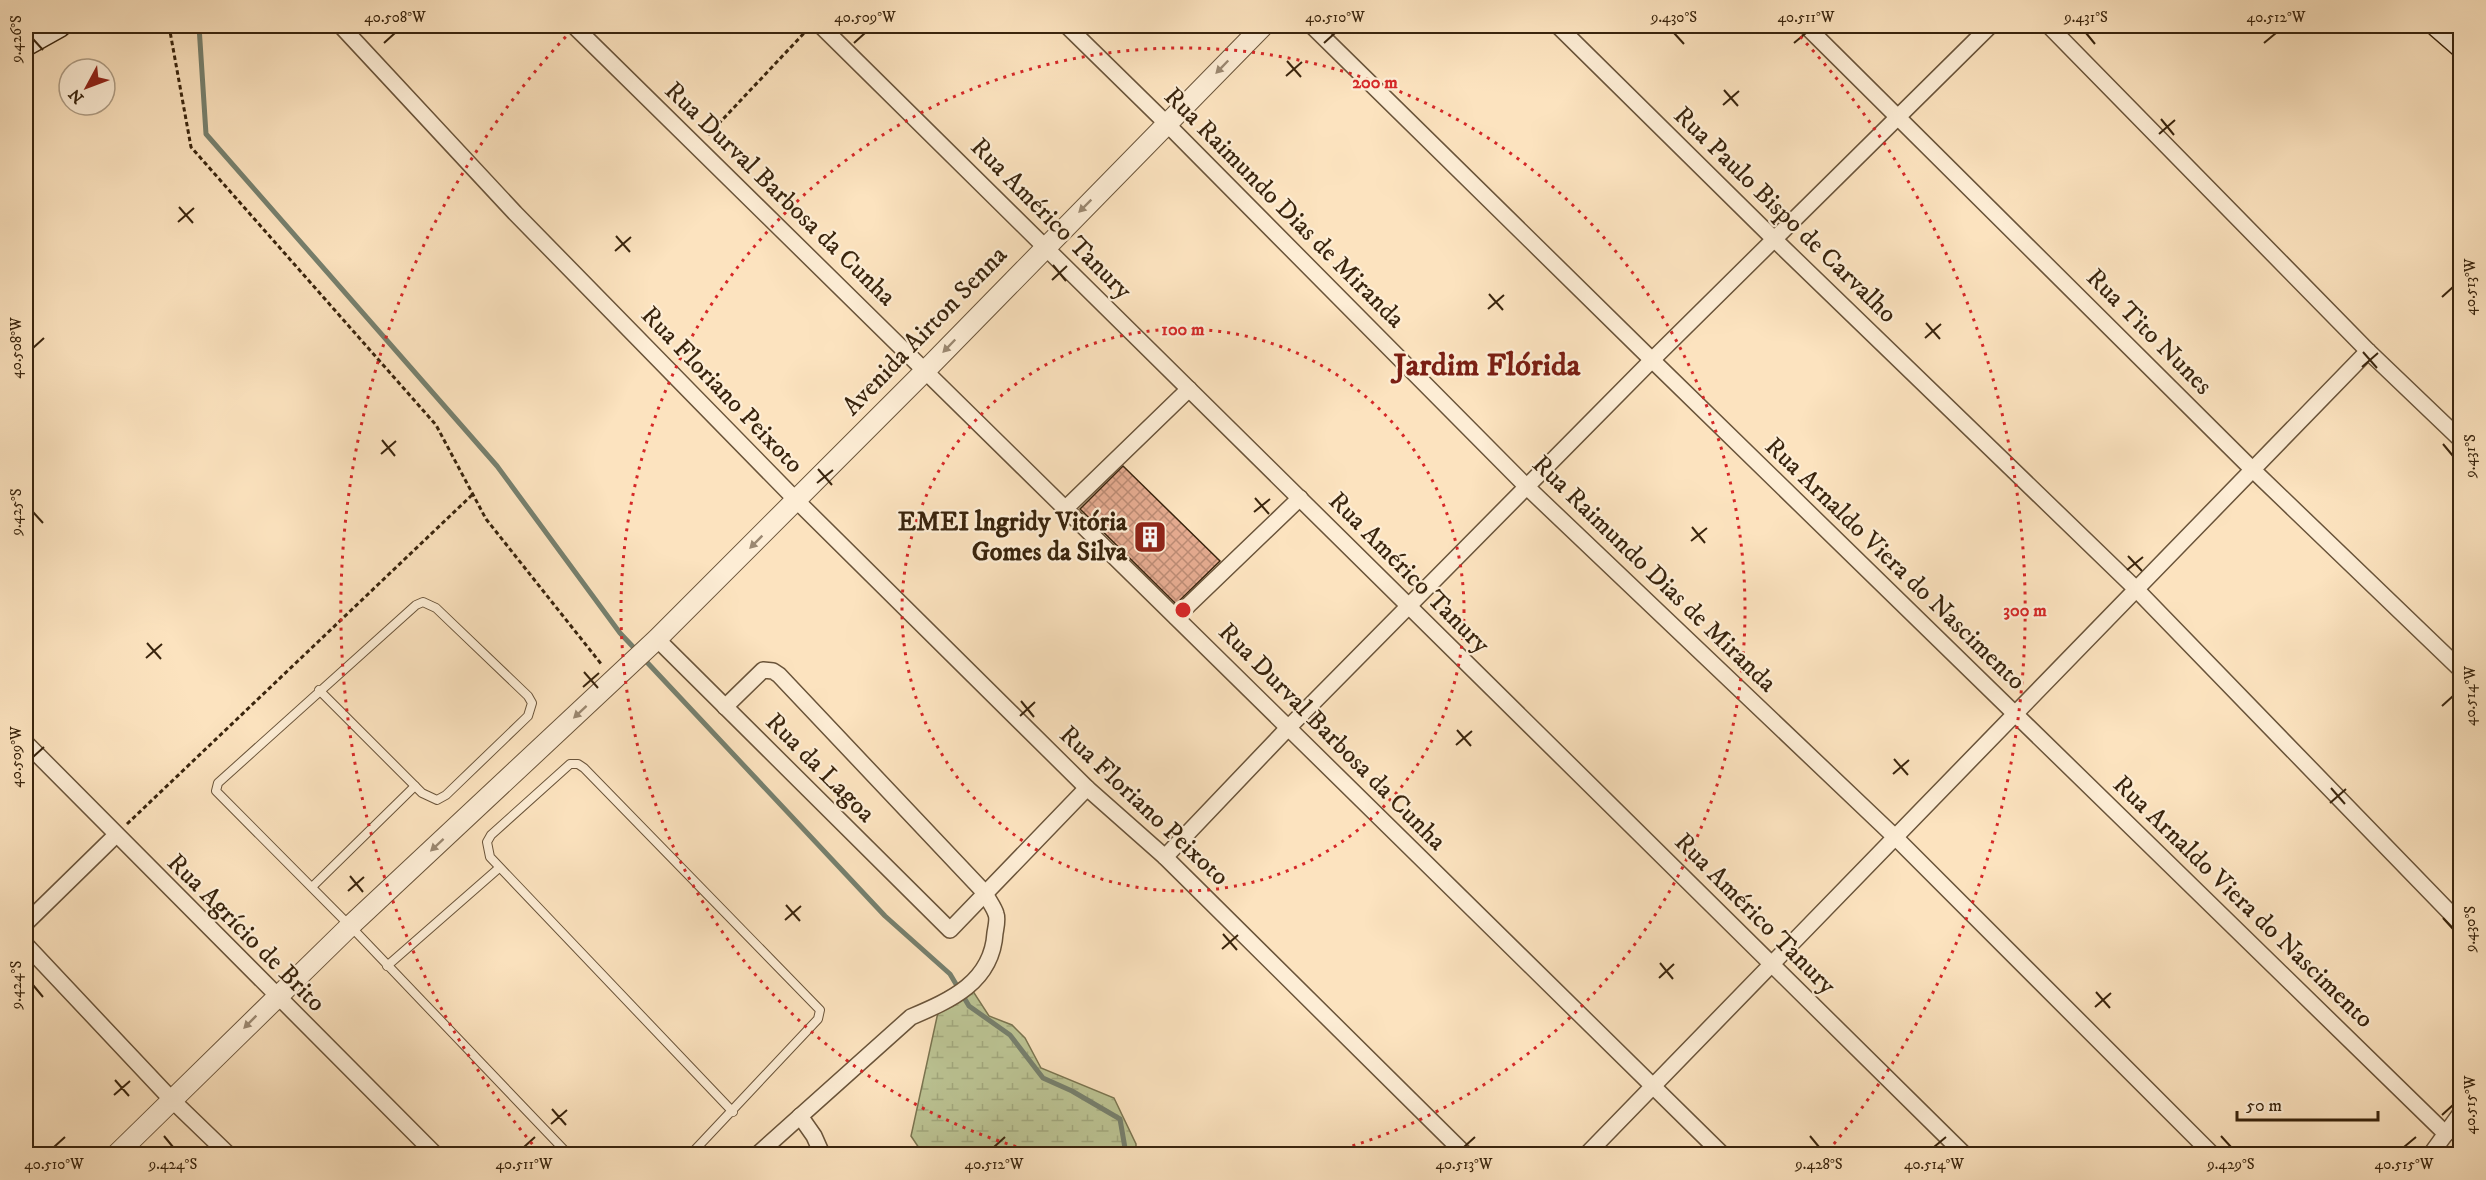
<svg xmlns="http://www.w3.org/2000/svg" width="2486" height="1180" font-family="'IM FELL DW Pica',serif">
  <defs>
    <pattern id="wetland-marsh" width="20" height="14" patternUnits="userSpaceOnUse" patternTransform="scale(1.5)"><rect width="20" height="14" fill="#bcc494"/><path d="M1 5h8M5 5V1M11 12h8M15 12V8" fill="none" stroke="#a2a87e"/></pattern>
    <pattern id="building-cross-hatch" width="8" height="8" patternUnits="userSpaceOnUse" patternTransform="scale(1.5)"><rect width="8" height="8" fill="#e5ab90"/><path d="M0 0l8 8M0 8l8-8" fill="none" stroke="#bb8b74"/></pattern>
  </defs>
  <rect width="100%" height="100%" fill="#fce3bf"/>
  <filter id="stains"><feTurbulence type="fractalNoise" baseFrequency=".00333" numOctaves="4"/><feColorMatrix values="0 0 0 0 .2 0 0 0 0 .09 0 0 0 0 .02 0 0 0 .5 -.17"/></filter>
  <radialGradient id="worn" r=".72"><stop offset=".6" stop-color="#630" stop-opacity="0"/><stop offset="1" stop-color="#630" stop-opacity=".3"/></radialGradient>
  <path fill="url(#wetland-marsh)" stroke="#7a7450" stroke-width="1.5" d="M963,982L969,985L989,1016L1012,1025L1025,1038L1041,1068L1114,1098L1136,1144V1154H923L911,1136L942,994Z"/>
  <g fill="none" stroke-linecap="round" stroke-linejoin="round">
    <g stroke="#76806e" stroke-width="5">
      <path d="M199,26L206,134L497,466L620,633L637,651"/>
      <path d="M643,658L885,916L950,974L969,1006L1010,1035L1043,1078L1072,1091L1120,1119L1126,1154"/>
    </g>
  </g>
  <path fill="url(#building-cross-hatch)" stroke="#39240d" stroke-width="1.5" d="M1123,466L1220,561L1176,604L1080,509Z"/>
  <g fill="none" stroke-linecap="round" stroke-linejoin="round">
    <g stroke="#6a543a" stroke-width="10">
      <g id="service">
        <path d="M319,690L422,793L437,800L446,795L528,716L532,703L528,696L436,608L423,602L416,605L218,783L216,791L356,932L568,1154"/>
        <path d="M312,887L415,786"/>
        <path d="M387,966L499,868"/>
        <path d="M691,1154L818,1019L820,1010L584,768L578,764H570L491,835L487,842L490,857L733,1112"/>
      </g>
    </g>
    <g stroke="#6a543a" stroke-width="18">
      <g id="minor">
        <path d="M341,26L515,213L797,501L1087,788L1165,857L1465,1154"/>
        <path d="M574,26L1722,1154"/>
        <path d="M821,26L1964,1154"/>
        <path d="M1067,26L1167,124L1528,488L1895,837L2212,1154"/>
        <path d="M1312,26L1652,360L2446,1134"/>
        <path d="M1558,26L1774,239L2135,588L2460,923"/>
        <path d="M1806,26L2253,470L2460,669"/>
        <path d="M2049,26L2368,351L2460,439"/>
        <path d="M1064,510L1189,389"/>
        <path d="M1176,617L1300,498"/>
        <path d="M657,639L950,930L1087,788"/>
        <path d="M725,707L763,670L773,671L779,675L985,893C988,900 994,907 996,914C998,919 996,927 995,933C992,982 951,1000 911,1017L758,1154"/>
        <path d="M26,743L435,1154"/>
        <path d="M1165,857L1288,728L1652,360L1990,26"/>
        <path d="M26,923L116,835"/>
        <path d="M26,945L172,1100L228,1154"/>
        <path d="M800,1116L814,1136L822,1154"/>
        <path d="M1587,1154L2368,351"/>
        <path d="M2431,1154L2460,1114"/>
      </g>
    </g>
    <g stroke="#6a543a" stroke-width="22">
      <path id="tertiary" d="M117,1154L350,926L657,639L925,371L1263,26"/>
    </g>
    <g stroke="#39240d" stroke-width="24">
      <g id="secondary">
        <path d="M2437,26L2460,46"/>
        <path d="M26,45L60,26"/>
      </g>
    </g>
    <g stroke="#39240d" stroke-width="3" stroke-dasharray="4.5 3" stroke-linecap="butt">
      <path d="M169,26L191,147L436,425L486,519L602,665"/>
      <path d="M708,135L807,30"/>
      <path d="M127,824L473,494"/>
    </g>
    <use href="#service" stroke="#fdedd5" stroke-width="8"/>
    <use href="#minor" stroke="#fdedd5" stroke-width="15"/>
    <use href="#tertiary" stroke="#fdedd5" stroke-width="20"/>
    <use href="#secondary" stroke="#fdedd5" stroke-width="21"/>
  </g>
  <defs><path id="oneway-solid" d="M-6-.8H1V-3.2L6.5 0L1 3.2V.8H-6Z" transform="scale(1.5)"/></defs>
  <g fill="#9b8871">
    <use href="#oneway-solid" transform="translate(1222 67) rotate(134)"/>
    <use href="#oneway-solid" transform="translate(1085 206) rotate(135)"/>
    <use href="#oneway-solid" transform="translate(949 346) rotate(134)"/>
    <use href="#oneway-solid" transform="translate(756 542) rotate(135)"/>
    <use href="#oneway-solid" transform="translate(580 712) rotate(137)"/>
    <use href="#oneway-solid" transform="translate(437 845) rotate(137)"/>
    <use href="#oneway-solid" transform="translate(250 1022) rotate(135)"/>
  </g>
  <path fill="none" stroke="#39240d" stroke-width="2" d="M1674,33L1684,44M2086,33L2095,44M33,39L43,50M384,43L395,33M854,43L865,33M1324,43L1335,33M1794,43L1806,33M2264,43L2276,33M1287,61L1301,77M1286,76L1302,62M1724,90L1738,106M1723,105L1739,91M2161,119L2174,135M2159,134L2175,120M179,207L193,223M178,222L194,208M616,236L630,252M615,251L631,237M1053,265L1066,281M1052,280L1067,266M1489,294L1503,310M2442,297L2453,287M1488,309L1504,295M1926,323L1940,339M1925,338L1941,324M33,348L44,338M2363,352L2377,368M2362,367L2378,353M382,440L395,456M2443,444L2453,456M381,454L396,441M818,469L832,485M817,483L833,470M1255,498L1269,514M33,512L43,523M1254,512L1270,499M1692,527L1705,543M1691,541L1707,528M2128,556L2142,571M2127,570L2143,557M147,643L161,659M146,658L162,644M584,672L598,688M583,687L599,673M1021,701L1034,717M2442,706L2453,696M1020,716L1035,702M1457,730L1471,746M1456,745L1472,731M33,757L44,747M1894,759L1908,775M1893,774L1909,760M2331,788L2345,804M2330,803L2346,789M350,876L363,892M348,891L364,877M786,905L800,921M2443,918L2453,929M785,920L801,906M1223,934L1237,950M1222,949L1238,935M1660,963L1673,979M1659,978L1674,964M33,985L43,997M2096,992L2110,1008M2095,1007L2111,993M115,1080L129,1096M114,1095L130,1081M552,1109L566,1125M2442,1115L2453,1105M551,1124L567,1110M164,1136L173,1147M1810,1136L1819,1147M2221,1136L2231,1147M54,1147L65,1137M524,1147L535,1137M994,1147L1005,1137M1464,1147L1475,1137M1934,1147L1946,1137M2404,1147L2416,1137"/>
  <g fill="none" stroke="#d62828" stroke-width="3" stroke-dasharray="3 6">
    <circle cx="1183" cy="610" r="281"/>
    <path d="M1042 1154A562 562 0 1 1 1324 1154"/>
    <path d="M538 1151A842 842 0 0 1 572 30M1794 30A842 842 0 0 1 1828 1151"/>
  </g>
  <defs>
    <g id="building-square" transform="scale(1.725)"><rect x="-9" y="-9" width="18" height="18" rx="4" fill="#8f2418" stroke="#fdedd5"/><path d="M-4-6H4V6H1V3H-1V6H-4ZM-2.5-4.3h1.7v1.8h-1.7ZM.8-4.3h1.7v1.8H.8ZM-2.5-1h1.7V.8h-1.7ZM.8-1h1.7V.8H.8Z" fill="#fff"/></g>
  </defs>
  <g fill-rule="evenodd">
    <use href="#building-square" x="1150" y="537"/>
  </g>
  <g text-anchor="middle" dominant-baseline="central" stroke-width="4.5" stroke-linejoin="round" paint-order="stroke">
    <g font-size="26" fill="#39240d" stroke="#fdedd5">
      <text transform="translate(780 194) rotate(44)">Rua Durval Barbosa da Cunha</text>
      <text transform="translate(1284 208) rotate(45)">Rua Raimundo Dias de Miranda</text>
      <text transform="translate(1785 215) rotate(44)">Rua Paulo Bispo de Carvalho</text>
      <text transform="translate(1051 219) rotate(45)">Rua Américo Tanury</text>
      <text transform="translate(925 331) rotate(-46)">Avenida Airton Senna</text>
      <text transform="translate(2149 332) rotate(45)">Rua Tito Nunes</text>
      <text transform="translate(722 390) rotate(46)">Rua Floriano Peixoto</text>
      <text transform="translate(1895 564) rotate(44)">Rua Arnaldo Viera do Nascimento</text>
      <text transform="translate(1409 573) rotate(45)">Rua Américo Tanury</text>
      <text transform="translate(1654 574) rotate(44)">Rua Raimundo Dias de Miranda</text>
      <text transform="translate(1332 737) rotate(45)">Rua Durval Barbosa da Cunha</text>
      <text transform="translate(820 768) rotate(45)">Rua da Lagoa</text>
      <text transform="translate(1144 806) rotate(43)">Rua Floriano Peixoto</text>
      <text transform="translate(2243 902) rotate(44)">Rua Arnaldo Viera do Nascimento</text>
      <text transform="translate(1755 914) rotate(45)">Rua Américo Tanury</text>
      <text transform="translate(246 933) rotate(45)">Rua Agrício de Brito</text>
    </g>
    <g font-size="26" font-weight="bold" fill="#39240d" stroke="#fdedd5" text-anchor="end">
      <text x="1127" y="522">EMEI lngridy Vitória<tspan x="1127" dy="30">Gomes da Silva</tspan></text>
    </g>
    <g font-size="32" font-weight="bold" fill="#7a1f14" stroke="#fdedd5">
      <text x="1487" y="366">Jardim Flórida</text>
    </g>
  </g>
  <circle cx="1183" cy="610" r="9" fill="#d62828" stroke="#fdedd5" stroke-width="3"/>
  <g font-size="18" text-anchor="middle" font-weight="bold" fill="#d62828" stroke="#fdedd5" stroke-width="4.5" stroke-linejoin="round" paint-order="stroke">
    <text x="1375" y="88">200 m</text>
    <text x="1183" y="335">100 m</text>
    <text x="2025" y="616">300 m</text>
  </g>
  <rect width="2486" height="1180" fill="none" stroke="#fce3bf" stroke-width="66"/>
  <g transform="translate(87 87) rotate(229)"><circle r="28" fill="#fdedd5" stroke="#af9d85" stroke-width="1.5"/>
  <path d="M0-4.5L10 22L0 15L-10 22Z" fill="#8f2418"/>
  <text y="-9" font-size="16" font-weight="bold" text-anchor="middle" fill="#39240d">N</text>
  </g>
  <path d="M2237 1111v9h141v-9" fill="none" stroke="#39240d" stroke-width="3"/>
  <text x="2246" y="1111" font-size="18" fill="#39240d" stroke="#fdedd5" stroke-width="4.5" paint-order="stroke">50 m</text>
  <rect x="33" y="33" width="2420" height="1114" fill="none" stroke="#39240d" stroke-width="2"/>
  <g font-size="15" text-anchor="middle" fill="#39240d">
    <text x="395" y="22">40.508°W</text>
    <text x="865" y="22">40.509°W</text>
    <text x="1335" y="22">40.510°W</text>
    <text x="1674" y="22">9.430°S</text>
    <text x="1806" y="22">40.511°W</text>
    <text x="2086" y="22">9.431°S</text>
    <text x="2276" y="22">40.512°W</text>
    <text transform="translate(16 39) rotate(-90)" y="5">9.426°S</text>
    <text transform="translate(2470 287) rotate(-90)" y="5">40.513°W</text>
    <text transform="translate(16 348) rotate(-90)" y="5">40.508°W</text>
    <text transform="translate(2470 456) rotate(-90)" y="5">9.431°S</text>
    <text transform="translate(16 512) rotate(-90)" y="5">9.425°S</text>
    <text transform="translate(2470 696) rotate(-90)" y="5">40.514°W</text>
    <text transform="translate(16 757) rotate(-90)" y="5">40.509°W</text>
    <text transform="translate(2470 929) rotate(-90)" y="5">9.430°S</text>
    <text transform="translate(16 985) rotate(-90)" y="5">9.424°S</text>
    <text transform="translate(2470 1105) rotate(-90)" y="5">40.515°W</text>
    <text x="54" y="1169">40.510°W</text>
    <text x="173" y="1169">9.424°S</text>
    <text x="524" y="1169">40.511°W</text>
    <text x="994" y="1169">40.512°W</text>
    <text x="1464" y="1169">40.513°W</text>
    <text x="1819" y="1169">9.428°S</text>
    <text x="1934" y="1169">40.514°W</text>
    <text x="2231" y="1169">9.429°S</text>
    <text x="2404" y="1169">40.515°W</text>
  </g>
  <rect width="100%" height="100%" filter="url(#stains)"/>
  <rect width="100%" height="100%" fill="url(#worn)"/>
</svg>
